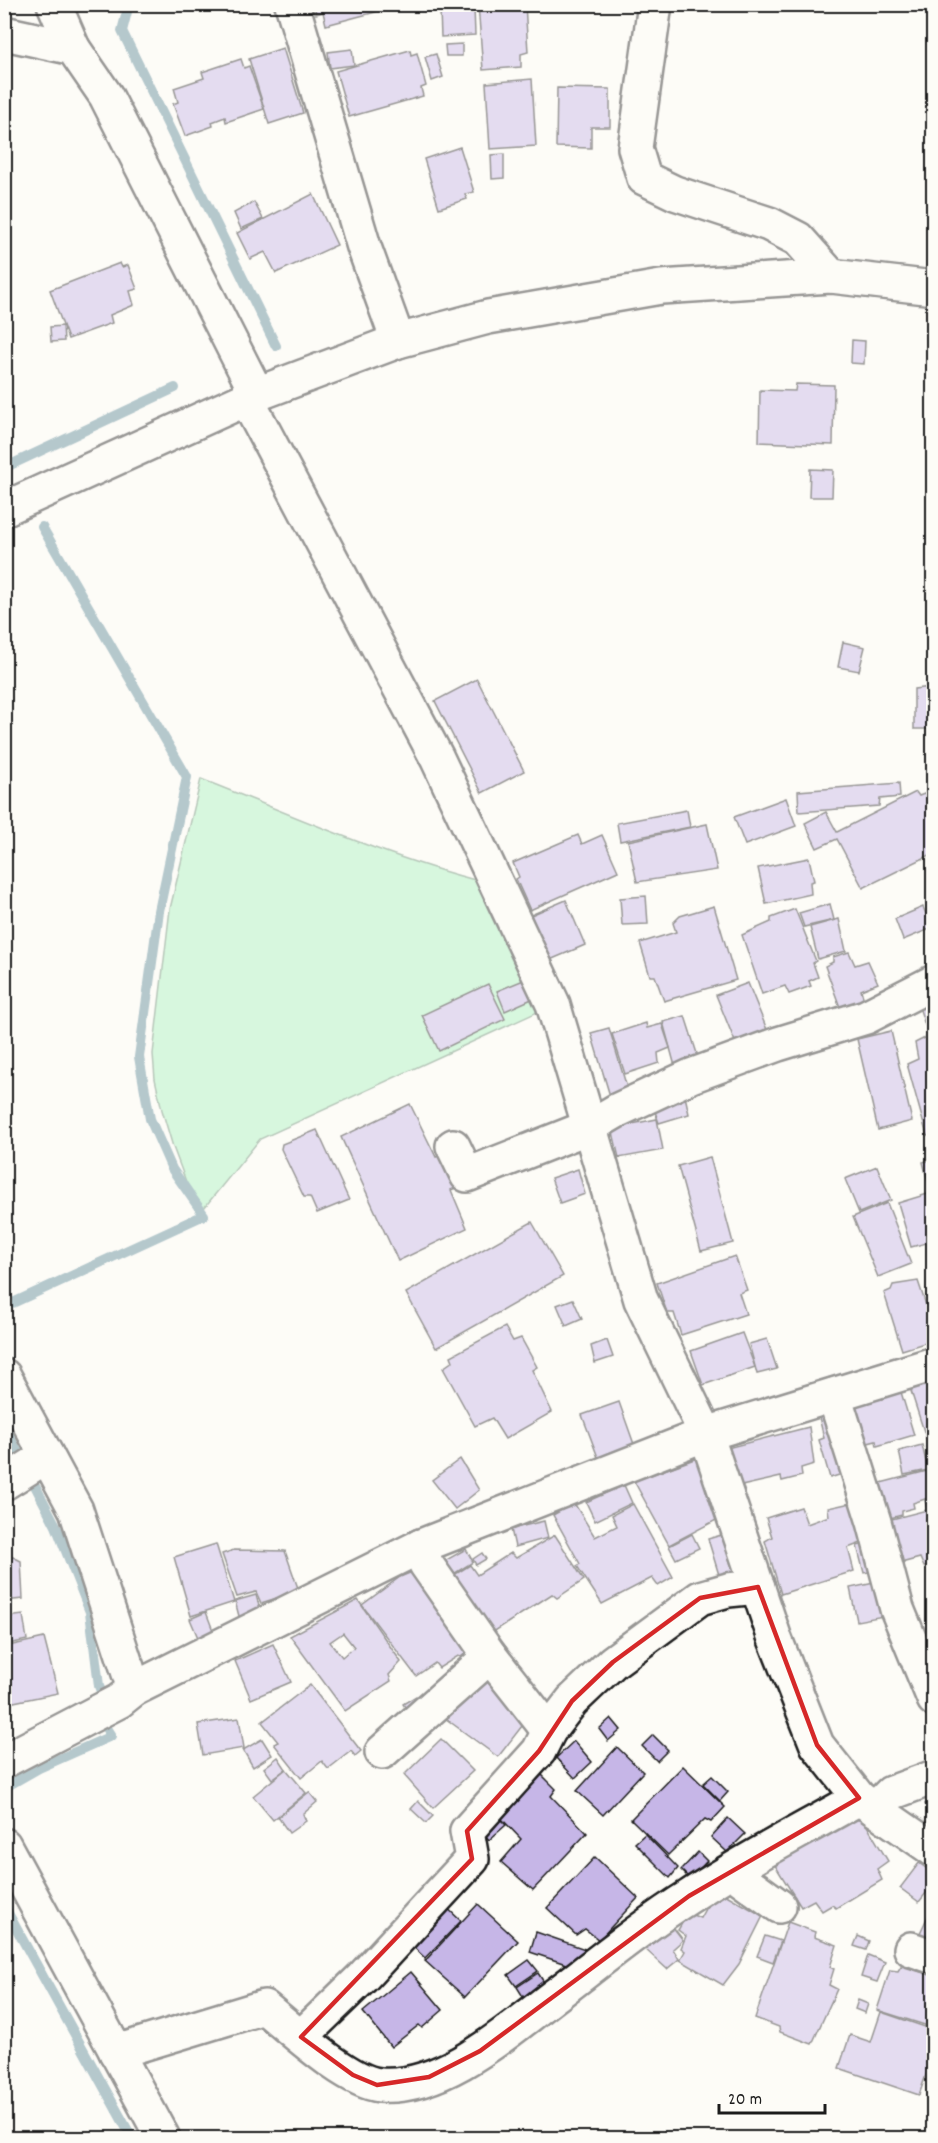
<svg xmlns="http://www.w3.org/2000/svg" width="938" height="2143" font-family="Dekko,sans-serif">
  <rect width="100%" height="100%" fill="#fdfcf7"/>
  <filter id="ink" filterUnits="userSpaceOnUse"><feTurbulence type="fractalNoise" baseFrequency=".0167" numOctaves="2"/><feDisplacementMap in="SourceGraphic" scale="12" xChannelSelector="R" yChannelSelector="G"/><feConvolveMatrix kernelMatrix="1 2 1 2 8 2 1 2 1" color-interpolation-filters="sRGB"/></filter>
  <g filter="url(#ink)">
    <path fill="#a9f2bf" stroke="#62876e" stroke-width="1.5" d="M201,779C293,815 387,858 483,882L542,1010L260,1139L204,1208L188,1187L173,1147L162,1110L155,1079L153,1054L170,909Z"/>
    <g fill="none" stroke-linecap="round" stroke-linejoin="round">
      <g stroke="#5d8a97" stroke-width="10">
        <path d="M129,4L122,31L276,346"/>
        <path d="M6,467L175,388"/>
        <path d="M4,1307L204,1215L172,1169L150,1119L139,1057L159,911L187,777L42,527"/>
        <path d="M4,1426L56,1526L90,1612L99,1686L105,1702L106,1728L111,1736L39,1768L4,1788"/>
        <path d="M4,1906L132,2138"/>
      </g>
    </g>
    <g fill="#c6b6e7" stroke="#1c1c1c" stroke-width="1.5" fill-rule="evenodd">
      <path d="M314,4H390L391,8L326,25L323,12L316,14Z"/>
      <path d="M478,4H525L528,52L521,54V67L483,70Z"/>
      <path d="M474,8L475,35L441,37L440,10Z"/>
      <path d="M462,44V56H446L445,45Z"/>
      <path d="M283,48L303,113L269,124L249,59Z"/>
      <path d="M352,49L354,65L330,68L328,52Z"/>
      <path d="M410,50L411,55L417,53L426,86L421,88L423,96L349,117L336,71Z"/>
      <path d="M436,54L443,77L432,81L425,57Z"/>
      <path d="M241,59L244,68L249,66L264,109L226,122L225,117L212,122L213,126L185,136L173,104L178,102L174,88L204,78L202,72Z"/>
      <path d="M532,79L536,146L490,149L486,83Z"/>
      <path d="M557,88L610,89V127H591V148L556,147Z"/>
      <path d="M460,147L474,192L465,194L467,199L439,208L424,159Z"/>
      <path d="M504,154V178L492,179L491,155Z"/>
      <path d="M313,194L337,245L276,273L265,252L250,259L237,233Z"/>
      <path d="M254,202L263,219L241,229L234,213Z"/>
      <path d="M120,263L122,267L128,265L137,289L130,291L134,305L110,315L112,323L68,339L50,290Z"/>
      <path d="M63,326L64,341L51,342L50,327Z"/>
      <path d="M852,340L865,341L864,364L851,363Z"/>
      <path d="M796,384L834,385L833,445L759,442L760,390L795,391Z"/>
      <path d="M810,469L833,470L832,497H809Z"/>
      <path d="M843,642L865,647L859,671L838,667Z"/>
      <path d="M477,679L524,771L482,793L435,701Z"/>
      <path d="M934,683V729H914V689L932,687Z"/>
      <path d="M899,783L900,797L880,799L879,806L799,812L798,791Z"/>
      <path d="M934,790V853L863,888L837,839L817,848L805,823L826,812L837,832L916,792L919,796Z"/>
      <path d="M786,798L796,826L745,845L734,817Z"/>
      <path d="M687,810L690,827L620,841L617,823Z"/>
      <path d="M707,824L717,870L637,882L628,841Z"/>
      <path d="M578,835L582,844L602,835L618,871L530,910L516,879L519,877L513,863Z"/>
      <path d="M809,858L814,881L810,882L811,894L766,904L758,868Z"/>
      <path d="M646,896L648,924L622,925L620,898Z"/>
      <path d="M566,900L585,945L550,960L531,915Z"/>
      <path d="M830,904L834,920L804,927L799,913Z"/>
      <path d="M714,906L736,980L664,1001L655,976H650L640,943L676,932L673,923L680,916Z"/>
      <path d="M923,907L932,928L903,940L895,919Z"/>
      <path d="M795,909L816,961L813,963L818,977L809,981L811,986L789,994L785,986L762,994L742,935L771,922V918Z"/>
      <path d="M839,919L846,951L818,959L810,927Z"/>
      <path d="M849,952L855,965L868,961L878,983L861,990L864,1000L841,1010L825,966L833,962V957Z"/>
      <path d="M526,979L534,998L505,1011L497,991Z"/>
      <path d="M748,983L770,1037L738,1049L716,995Z"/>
      <path d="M488,984L505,1019L439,1051L422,1015Z"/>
      <path d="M934,1001V1022L925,1025L919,1007Z"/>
      <path d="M685,1016L700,1063L676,1070L663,1022Z"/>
      <path d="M646,1023L647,1028L662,1024L670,1048L658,1053L659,1063L625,1074L612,1034Z"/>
      <path d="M934,1024V1135L927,1136L907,1064L918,1059L915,1043L931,1035L930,1025Z"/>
      <path d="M609,1028L628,1091L610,1096L591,1033Z"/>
      <path d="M891,1031L912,1121L878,1130L857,1039Z"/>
      <path d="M685,1096L689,1114L659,1123L653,1106Z"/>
      <path d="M410,1104L436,1157L448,1153L462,1185L451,1190L467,1228L398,1261L341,1137Z"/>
      <path d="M657,1119L663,1150L619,1158L612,1128Z"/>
      <path d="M317,1130L349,1200L317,1213L310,1197H304L281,1149L282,1144Z"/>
      <path d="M710,1157L733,1243L701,1251L678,1166Z"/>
      <path d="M934,1159V1190H930L923,1162Z"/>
      <path d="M877,1166L891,1200L859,1213L845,1179Z"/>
      <path d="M578,1169L585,1194L560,1203L551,1178Z"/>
      <path d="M934,1192V1241L911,1247L898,1203Z"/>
      <path d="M887,1203L911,1264L878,1277L853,1217Z"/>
      <path d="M532,1222L563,1276L436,1348L406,1293Z"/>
      <path d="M735,1256L747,1290L739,1293L746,1314L681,1335L674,1313H667L657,1283Z"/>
      <path d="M918,1281L934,1329V1340L902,1350L884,1293L891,1290L893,1285Z"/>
      <path d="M573,1299L582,1319L566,1326L557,1305Z"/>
      <path d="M505,1327L513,1341L521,1338L537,1367L532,1370L552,1412L505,1439L492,1418L475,1426L443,1368L453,1361L451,1356Z"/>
      <path d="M742,1333L755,1367L703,1385L691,1351Z"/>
      <path d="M767,1339L777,1369L757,1374L749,1344Z"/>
      <path d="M607,1340L613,1357L595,1363L591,1346Z"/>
      <path d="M934,1380V1446L928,1444L910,1388Z"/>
      <path d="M901,1392L914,1435L877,1446L876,1441L856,1446L845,1408Z"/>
      <path d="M619,1402L635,1447L599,1460L582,1415Z"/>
      <path d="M834,1414L851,1471L830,1478L819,1440L824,1438L819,1417Z"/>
      <path d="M809,1427L814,1464L801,1468L802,1476L782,1481L781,1477L737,1487L727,1448Z"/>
      <path d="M922,1445L928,1470L904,1475L899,1451Z"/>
      <path d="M700,1457L722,1517L669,1545L634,1481Z"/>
      <path d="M460,1459L479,1490L455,1509L432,1480Z"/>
      <path d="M927,1471L934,1496L913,1503L914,1508L902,1511V1515L878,1521L869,1486Z"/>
      <path d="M624,1485L632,1503L595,1521L586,1502Z"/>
      <path d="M934,1498L932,1566L924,1567L920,1558L890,1566L884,1521L927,1510L925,1500Z"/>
      <path d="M860,1501L872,1539L848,1548L854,1571L781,1594L765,1541L772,1537L766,1518L801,1507L807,1524L829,1516L828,1508Z"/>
      <path d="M574,1503L595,1537L617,1526L612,1515L633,1504L673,1577L658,1586L652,1578L602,1604L577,1566L580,1564L553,1515Z"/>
      <path d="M544,1521L548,1538L515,1547L511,1529Z"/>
      <path d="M728,1533L740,1569L719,1575L708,1539Z"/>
      <path d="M692,1534L699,1548L676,1559L669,1546Z"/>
      <path d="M555,1535L584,1580L557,1598L552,1594L484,1638L446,1580L470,1565L477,1575L511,1553L516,1558Z"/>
      <path d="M872,1542L879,1570L864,1573L857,1546Z"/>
      <path d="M216,1544L234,1602L191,1616L174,1557Z"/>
      <path d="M466,1549L473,1562L444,1580L439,1564Z"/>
      <path d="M234,1550L285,1551L299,1591L261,1603L256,1592L237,1597L222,1554Z"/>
      <path d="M482,1553L486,1559L476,1565L473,1559Z"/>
      <path d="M13,1557L21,1561L23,1599L4,1601V1558Z"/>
      <path d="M417,1570L472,1648L461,1657L458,1656L439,1668L435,1663L416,1676L362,1605L400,1577Z"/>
      <path d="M884,1581L889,1615L857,1621L850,1588Z"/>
      <path d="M256,1595L261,1613L240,1620L235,1601Z"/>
      <path d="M358,1600L401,1662L389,1675L391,1681L345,1711L290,1636ZM343,1633L354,1647L342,1657L330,1642Z"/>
      <path d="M206,1612L214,1633L199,1640L190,1619Z"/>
      <path d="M4,1614L8,1617L23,1615L27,1640L4,1645Z"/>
      <path d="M934,1624V1643L927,1627Z"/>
      <path d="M44,1638L58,1693L4,1704V1647Z"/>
      <path d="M273,1644L291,1682L251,1699L235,1661Z"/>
      <path d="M486,1670L529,1717L498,1757L442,1716Z"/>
      <path d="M310,1685L361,1751L355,1756L351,1751L328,1769L322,1761L301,1778L274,1744L278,1742L262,1722Z"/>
      <path d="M416,1696L422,1706L410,1715L403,1704Z"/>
      <path d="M239,1718L244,1748L203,1755L198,1724Z"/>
      <path d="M611,1718L621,1730L608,1741L599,1729Z"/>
      <path d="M653,1735L668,1750L657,1761L642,1746Z"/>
      <path d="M262,1739L272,1755L253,1767L243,1750Z"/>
      <path d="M441,1739L473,1771L433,1808L404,1775Z"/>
      <path d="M574,1741L592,1762L575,1778L556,1758Z"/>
      <path d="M617,1747L643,1772L603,1815L577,1791Z"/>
      <path d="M278,1757L286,1769L272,1779L264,1768Z"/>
      <path d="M683,1766L725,1807L711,1822L705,1819L668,1855L631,1819Z"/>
      <path d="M286,1769L306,1793L273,1820L253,1796Z"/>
      <path d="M539,1772L556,1789L551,1796L587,1833L533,1890L501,1862L521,1839L500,1817Z"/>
      <path d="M712,1776L728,1792L720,1801L703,1784Z"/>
      <path d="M309,1792L317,1802L303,1814L306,1821L289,1833L278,1817Z"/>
      <path d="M934,1800V1825L925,1804Z"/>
      <path d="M418,1801L433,1816L426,1823L411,1809Z"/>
      <path d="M852,1812L858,1820L863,1819L888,1861L877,1869L882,1880L836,1908L832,1905L822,1911L814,1900L801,1907L773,1862Z"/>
      <path d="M499,1818L506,1825L489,1840L483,1832Z"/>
      <path d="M728,1818L745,1834L727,1852L711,1837Z"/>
      <path d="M645,1834L678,1868L670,1878L635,1843Z"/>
      <path d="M698,1852L707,1861L690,1879L681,1870Z"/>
      <path d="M595,1857L638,1898L599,1940L585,1929L576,1935L547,1908Z"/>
      <path d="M919,1863L934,1874V1883L919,1902L900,1888Z"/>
      <path d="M716,1889L763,1916L739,1964L723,1985L680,1960L685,1951L681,1948L686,1936L678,1930L688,1913L700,1918L706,1907L703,1903Z"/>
      <path d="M442,1903L461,1921L425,1958L406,1940Z"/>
      <path d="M478,1904L518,1941L465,1997L425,1961Z"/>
      <path d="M930,1912L934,1914V1946L917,1939Z"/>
      <path d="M669,1922L683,1940L673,1949L679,1959L667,1969L644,1948Z"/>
      <path d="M788,1922L815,1932L814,1937L837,1945L830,1967L834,1969L829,1985L837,1989L812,2044L780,2032L779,2027L755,2018Z"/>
      <path d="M536,1932L591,1951L578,1968L530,1952Z"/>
      <path d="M765,1936L781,1941L773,1962L757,1956Z"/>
      <path d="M858,1936L869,1941L866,1950L854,1946Z"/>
      <path d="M868,1955L885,1962L877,1982L861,1977Z"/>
      <path d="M529,1960L538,1971L516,1986L508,1975Z"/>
      <path d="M901,1966L934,1976V2009L928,2026L877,2010L890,1970L898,1971Z"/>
      <path d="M411,1972L443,2010L422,2028L419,2025L391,2047L363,2012Z"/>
      <path d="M538,1973L549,1990L527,2003L517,1987Z"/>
      <path d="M858,2000L868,2004L865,2013L855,2009Z"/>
      <path d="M881,2012L934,2030V2052L919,2095L839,2068L850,2035L871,2042Z"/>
    </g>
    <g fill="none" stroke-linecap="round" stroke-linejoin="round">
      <g stroke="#1c1c1c" stroke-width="38">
        <g id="minor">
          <path d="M54,4L73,48"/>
          <path d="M292,4L364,247L398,341"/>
          <path d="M655,4L635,148L644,178L675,193L769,224L798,239L831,276"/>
          <path d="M4,33L73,48L106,96L257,394"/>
          <path d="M246,398L437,758L553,1004L641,1300L706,1434L775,1639L817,1745L859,1798L934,1850"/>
          <path d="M4,509L257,394L398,341L488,317L661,287L831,276L934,288"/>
          <path d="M453,1146L467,1175L589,1127L618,1110L691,1076L778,1044L866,1017L934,982"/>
          <path d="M4,1376L76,1510L134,1689"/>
          <path d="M834,1395L874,1522L897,1609L934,1699"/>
          <path d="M4,1483L47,1456"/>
          <path d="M421,1546L426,1564L490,1656L549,1731"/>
          <path d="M382,1752L490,1656"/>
          <path d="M4,1761L119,1701L134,1689L421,1546L706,1434L934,1364"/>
          <path d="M875,1809L891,1793L934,1777"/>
          <path d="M4,1845L163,2138"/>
          <path d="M731,1871L779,1906"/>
          <path d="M911,1949L934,1957"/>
          <path d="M301,2037L362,1978L472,1859L467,1831L539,1751L549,1731L572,1701L613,1662L700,1598L728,1590L758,1587"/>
          <path d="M116,2052L264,2007C290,2028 347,2082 380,2085C444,2090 510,2029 558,1993C601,1960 644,1925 690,1896C744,1860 803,1830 859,1798"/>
        </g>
      </g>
      <use href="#minor" stroke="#fdfcf7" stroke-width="33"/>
    </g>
  </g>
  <path d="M0 0H938V2143H0ZM758,1587L817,1745L859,1798L689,1896L480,2051L429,2077L377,2085L353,2075L301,2037L472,1859L467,1831L539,1751L572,1701L613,1662L700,1598Z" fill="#fdfcf7" fill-opacity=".55" fill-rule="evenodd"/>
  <path fill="none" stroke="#d62828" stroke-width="4.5" stroke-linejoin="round" d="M758,1587L817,1745L859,1798L689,1896L480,2051L429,2077L377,2085L353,2075L301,2037L472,1859L467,1831L539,1751L572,1701L613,1662L700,1598Z"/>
  <rect width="938" height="2143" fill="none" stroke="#fdfcf7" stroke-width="24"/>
  <rect x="12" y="12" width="914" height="2119" fill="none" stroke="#1c1c1c" stroke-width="2" filter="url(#ink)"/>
  <path d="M719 2104v9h106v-9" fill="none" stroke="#1c1c1c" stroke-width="3"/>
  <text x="728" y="2104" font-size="18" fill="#1c1c1c" stroke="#fdfcf7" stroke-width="4.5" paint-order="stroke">20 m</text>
</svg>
